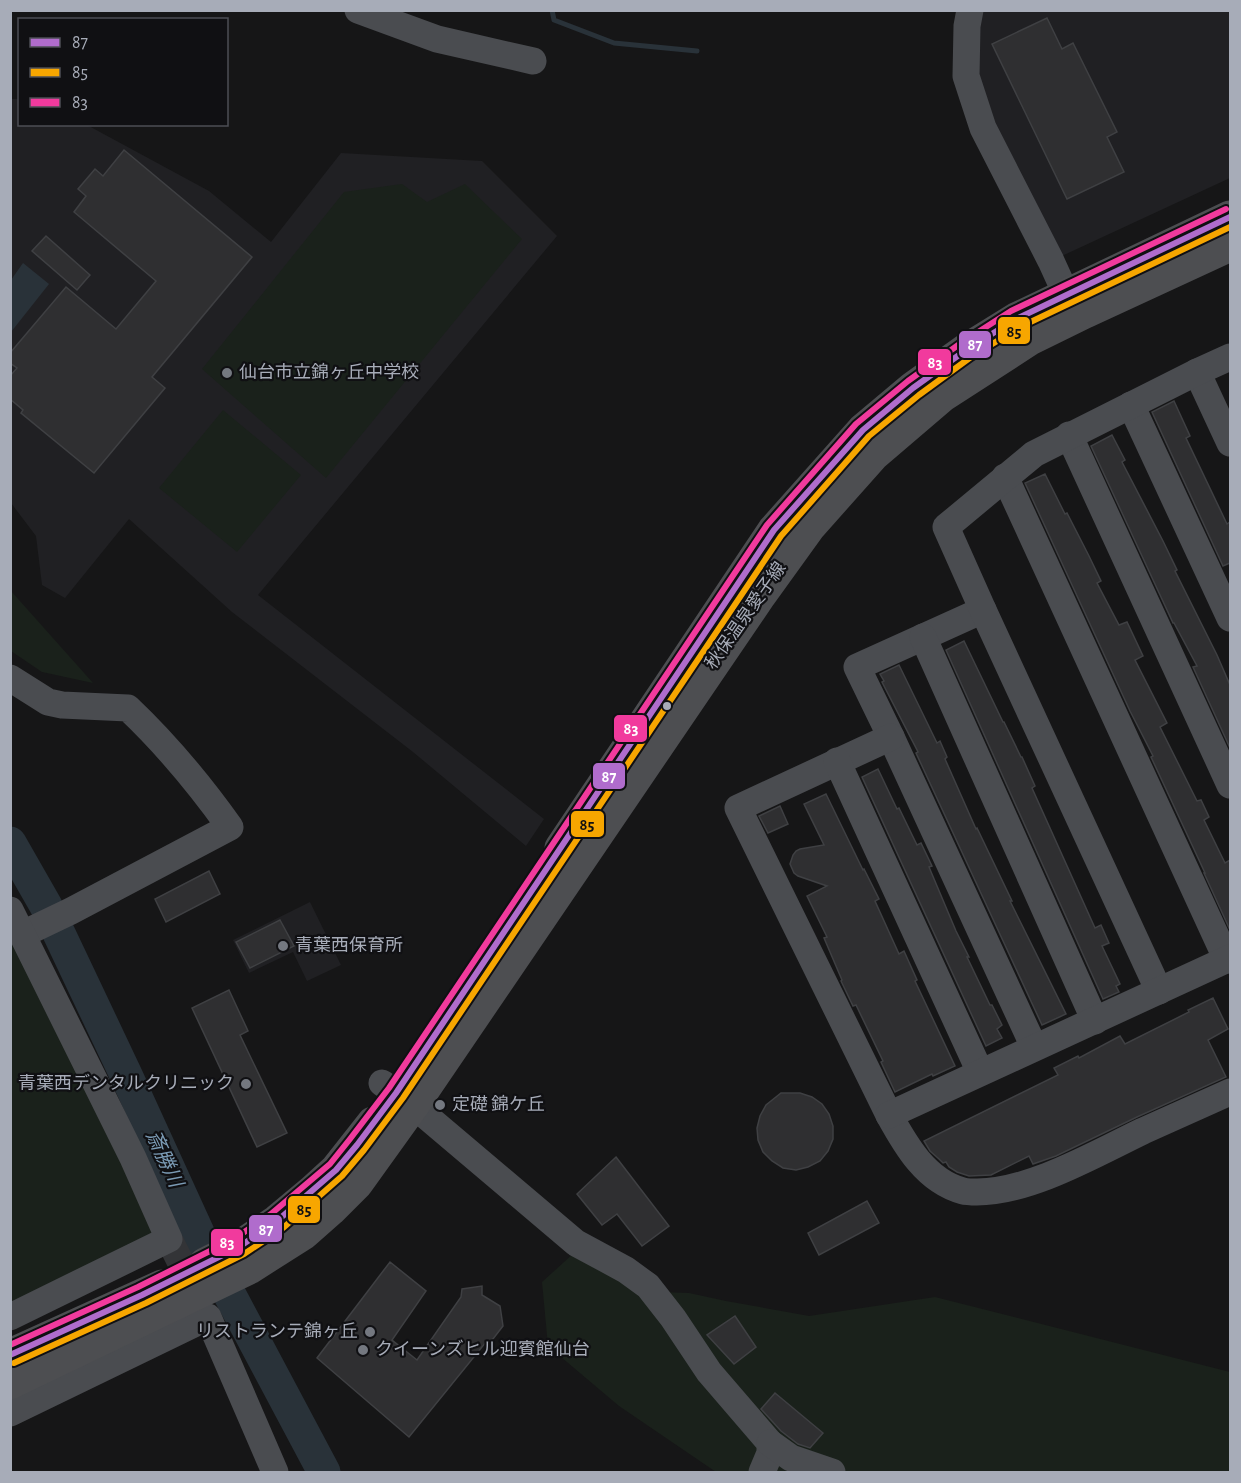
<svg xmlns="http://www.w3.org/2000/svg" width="1241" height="1483" font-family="'Alegreya Sans','Noto Sans JP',sans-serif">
  <rect width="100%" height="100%" fill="#161617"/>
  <g fill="#202023">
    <path d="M970,11H1230V178L1051,261L983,128Z"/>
    <path d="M11,99H19L20,124L87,125L209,191L271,242L341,153L482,161L557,236L258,595L544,819L526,846L413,752L232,612L129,519L65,598L42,585L36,536L11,503Z"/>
    <path d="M310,902L341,965L307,981L293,952L249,973L233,940Z"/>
  </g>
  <g fill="#1a211b">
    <path d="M402,184L427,202L465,184L522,239L326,478L202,369L344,192Z"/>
    <path d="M223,410L301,475L237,552L159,488Z"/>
    <path d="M11,591L93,683L42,672L11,651Z"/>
    <path d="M10,895L51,972L169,1239L10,1317Z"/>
    <path d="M574,1253L595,1256L633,1291L689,1293L726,1301L809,1316L935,1297L1230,1372V1472H716L619,1406L548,1346L542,1282Z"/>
  </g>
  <path fill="#293239" d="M23,263L49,284L11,332V280Z"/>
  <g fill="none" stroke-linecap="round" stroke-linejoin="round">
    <path stroke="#293239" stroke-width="5" d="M552,10L554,20L614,43L697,51"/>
    <path stroke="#293239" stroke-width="33" d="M10,843L46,906L127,1077L206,1250L324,1472"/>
  </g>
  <g fill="#2f2f31" stroke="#3f4043" stroke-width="1.5">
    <path d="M1047,18L1062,49L1073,43L1117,132L1107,137L1124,172L1067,199L992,44Z"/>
    <path d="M124,150L252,257L152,377L165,388L94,473L21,413L23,410L10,399V376L17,368L10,363V353L66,287L116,329L156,281L74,212L86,196L78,189L95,169L103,176Z"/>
    <path d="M46,236L90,275L77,290L32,251Z"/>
    <path d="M1174,401L1190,436L1186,438L1227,524L1230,522V563L1223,566L1152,412Z"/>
    <path d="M1112,435L1125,460L1122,462L1163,541L1177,570L1175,571L1217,655L1230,685V748L1193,667L1197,666L1174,623H1173L1091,446Z"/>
    <path d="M1045,474L1065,514L1067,513L1089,556L1101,581L1097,583L1119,625L1127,622L1143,656L1135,660L1167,723L1160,727L1197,801L1201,800L1209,817L1204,820L1225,863L1230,860V930L1204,873H1205L1151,757L1153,756L1130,711L1025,483Z"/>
    <path d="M964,641L1003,722H1004L1021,757H1022L1035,786L1032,788L1095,928L1101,925L1109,943L1102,946L1120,984L1116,986L1119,992L1103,999L946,650Z"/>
    <path d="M899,665L937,743L940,741L947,757L945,759L976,829L977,828L1012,901H1010L1066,1014L1042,1025L916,753L918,752L882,682L884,681L880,674Z"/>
    <path d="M878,769L897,809L899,808L917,845L921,843L932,866L929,867L956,931L969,957H967L990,1005H992L1002,1025L997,1029L1002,1038L986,1046L862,777Z"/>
    <path d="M826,794L863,870L864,869L879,899L875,901L899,954L904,951L917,980L915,981L955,1066L933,1076L932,1074L895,1092L881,1062L883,1061L856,1005L853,1006L841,981L842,980L824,938L827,937L807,896L827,886L798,876L794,873L790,864L793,855L796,851L800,849L824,845L804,804Z"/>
    <path d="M780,806L788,824L768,833L759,816Z"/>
    <path d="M209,871L220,894L166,922L155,899Z"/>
    <path d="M280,920L294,946L250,968L236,942Z"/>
    <path d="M229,990L248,1031L240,1035L287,1133L257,1147L192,1008Z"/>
    <path d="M1213,998L1228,1029L1208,1040L1226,1077L1137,1117L1056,1156L1033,1164L1029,1156L991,1175L969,1176L957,1172L949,1167L946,1162L943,1163L939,1159L930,1151L924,1141L1058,1075L1054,1068L1078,1056L1079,1058L1120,1036L1125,1044L1189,1012L1188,1010Z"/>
    <path d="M781,1093H800L812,1097L822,1104L829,1114L833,1126V1139L828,1151L820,1161L808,1167L796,1170L783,1168L772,1161L763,1152L758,1140L757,1128L760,1116L766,1105Z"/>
    <path d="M616,1157L669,1226L642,1246L617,1214L602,1225L577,1194Z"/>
    <path d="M867,1201L879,1223L819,1255L808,1233Z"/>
    <path d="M390,1262L426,1291L392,1340L417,1360L461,1297L462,1289L482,1286V1295L500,1306L503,1326L493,1339L486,1342L409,1437L317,1358Z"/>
    <path d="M735,1316L756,1347L734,1364L707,1335Z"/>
    <path d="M775,1393L823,1433L810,1448L798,1444L781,1431L761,1409Z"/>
  </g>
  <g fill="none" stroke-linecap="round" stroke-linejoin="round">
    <path stroke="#333437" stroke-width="27" stroke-dasharray="27 14" stroke-linecap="butt" d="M169,1239L205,1311"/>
    <g stroke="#4a4c50" stroke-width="27">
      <path d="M358,10L437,39L533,61"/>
      <path d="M970,10L967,26L966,76L983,128L1051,261L1066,294"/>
      <path d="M1197,372L1230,443"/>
      <path d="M1131,405L1230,618"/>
      <path d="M1069,435L1230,785"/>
      <path d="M1005,477L1227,960"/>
      <path d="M983,610L857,667L891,737L1034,1047"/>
      <path d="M923,637L1095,1021"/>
      <path d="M10,678L48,702L62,705L128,708C166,744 200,785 230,827L71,911L23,934"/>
      <path d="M891,737L738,808L889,1115C906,1146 926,1181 963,1191C967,1192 972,1192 977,1192C1030,1192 1095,1154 1143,1131C1172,1118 1201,1105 1230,1092"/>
      <path d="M837,761L980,1072"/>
      <path d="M10,910L133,1158L169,1239L10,1317"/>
      <path d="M1159,991L983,610L946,527L1034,454L1197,372L1230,357"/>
      <path d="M382,1083L413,1105L576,1243L626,1270L648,1286L673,1318L709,1372L770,1443V1453L762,1472"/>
      <path d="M889,1115L1230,958"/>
      <path d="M10,1413L208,1317L275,1472"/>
      <path d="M770,1443L791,1458L832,1472"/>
    </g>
    <g stroke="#4d4e51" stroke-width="33">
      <path d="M561,848L774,530L863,430L913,388L966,350L1016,319L1230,217"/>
      <path d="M205,1264L239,1247L277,1221L313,1191L336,1170L373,1123"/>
      <path d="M10,1355L162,1286"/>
      <path d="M10,1383L249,1268L304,1233L330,1210L357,1183L413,1105L760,595L809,527L873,455L942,396L1030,339L1085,312L1230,245"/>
    </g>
    <g stroke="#101013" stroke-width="10">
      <path id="bus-1" d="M10,1355L142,1295L239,1247L277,1221L336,1170L357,1145L396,1093L774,530L863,430L913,388L966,350L1016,319L1230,217"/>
    </g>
    <g stroke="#101013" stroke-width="10">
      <path id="bus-2" d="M14,1363L146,1303L244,1254L283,1228L342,1176L364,1150L403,1098L781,536L869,436L919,395L971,357L1020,327L1230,227"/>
    </g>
    <g stroke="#101013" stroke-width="10">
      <path id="bus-3" d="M10,1345L138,1287L234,1239L271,1214L330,1164L350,1139L389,1088L767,525L856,424L908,381L961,343L1011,311L1226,209"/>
    </g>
    <use href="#bus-1" stroke="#b06ccc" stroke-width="6"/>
    <use href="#bus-2" stroke="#f7a600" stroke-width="6"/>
    <use href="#bus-3" stroke="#f13a9d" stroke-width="6"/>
  </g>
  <g fill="#747880" stroke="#101013" stroke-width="2">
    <circle cx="227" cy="373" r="6"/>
    <circle cx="283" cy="946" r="6"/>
    <circle cx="246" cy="1084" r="6"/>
    <circle cx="440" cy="1105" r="6"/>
    <circle cx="370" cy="1332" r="6"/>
    <circle cx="363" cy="1350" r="6"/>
  </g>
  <circle fill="#a7acb8" stroke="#101013" stroke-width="2" cx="667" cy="706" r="5"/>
  <g text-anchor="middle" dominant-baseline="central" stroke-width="4.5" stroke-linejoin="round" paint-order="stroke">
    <g font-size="18" fill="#a7acb8" stroke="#101013" text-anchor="start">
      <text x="239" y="373">仙台市立錦ヶ丘中学校</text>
      <text x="295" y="946">青葉西保育所</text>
      <text x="234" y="1084" text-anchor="end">青葉西デンタルクリニック</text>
      <text x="452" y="1105">定礎 錦ケ丘</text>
      <text x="358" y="1332" text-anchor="end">リストランテ錦ヶ丘</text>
      <text x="375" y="1350">クイーンズヒル迎賓館仙台</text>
    </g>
    <g font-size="18" fill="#a7acb8" stroke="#101013">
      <text transform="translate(746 616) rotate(-55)">秋保温泉愛子線</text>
    </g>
    <g font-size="20" font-style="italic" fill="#7b9bb5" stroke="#101013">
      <text transform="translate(164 1159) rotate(65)">斎勝川</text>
    </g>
  </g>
  <g stroke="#101013" stroke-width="2">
    <rect x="997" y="316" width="34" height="29" rx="6" fill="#f7a600"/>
    <rect x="958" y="330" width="34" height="29" rx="6" fill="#b06ccc"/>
    <rect x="917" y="348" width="35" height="28" rx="6" fill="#f13a9d"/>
    <rect x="613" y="714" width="35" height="29" rx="6" fill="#f13a9d"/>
    <rect x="592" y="762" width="34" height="28" rx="6" fill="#b06ccc"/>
    <rect x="570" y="810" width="35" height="28" rx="6" fill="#f7a600"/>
    <rect x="287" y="1195" width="34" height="29" rx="6" fill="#f7a600"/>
    <rect x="248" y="1214" width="35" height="29" rx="6" fill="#b06ccc"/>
    <rect x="210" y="1228" width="34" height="29" rx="6" fill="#f13a9d"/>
  </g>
  <g font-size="16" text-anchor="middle" font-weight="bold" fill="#fff">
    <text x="975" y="350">87</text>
    <text x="935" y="368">83</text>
    <text x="631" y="734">83</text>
    <text x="609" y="782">87</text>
    <text x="266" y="1235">87</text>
    <text x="227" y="1248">83</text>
  </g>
  <g font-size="16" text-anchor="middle" font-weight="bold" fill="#111">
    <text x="1014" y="337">85</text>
    <text x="587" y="830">85</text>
    <text x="304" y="1215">85</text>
  </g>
  <rect width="1241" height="1483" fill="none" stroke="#a7acb8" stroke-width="24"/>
  <rect x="18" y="18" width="210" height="108" fill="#101013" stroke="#4c4e55" stroke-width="1.5"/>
  <rect x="30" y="38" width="30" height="9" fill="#b06ccc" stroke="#4c4e55" stroke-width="1.5"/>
  <text x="72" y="48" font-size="18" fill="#a7acb8">87</text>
  <rect x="30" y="68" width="30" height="9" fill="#f7a600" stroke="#4c4e55" stroke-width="1.5"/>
  <text x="72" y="78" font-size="18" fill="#a7acb8">85</text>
  <rect x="30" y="98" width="30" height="9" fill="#f13a9d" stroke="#4c4e55" stroke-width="1.5"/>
  <text x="72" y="108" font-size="18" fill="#a7acb8">83</text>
</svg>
